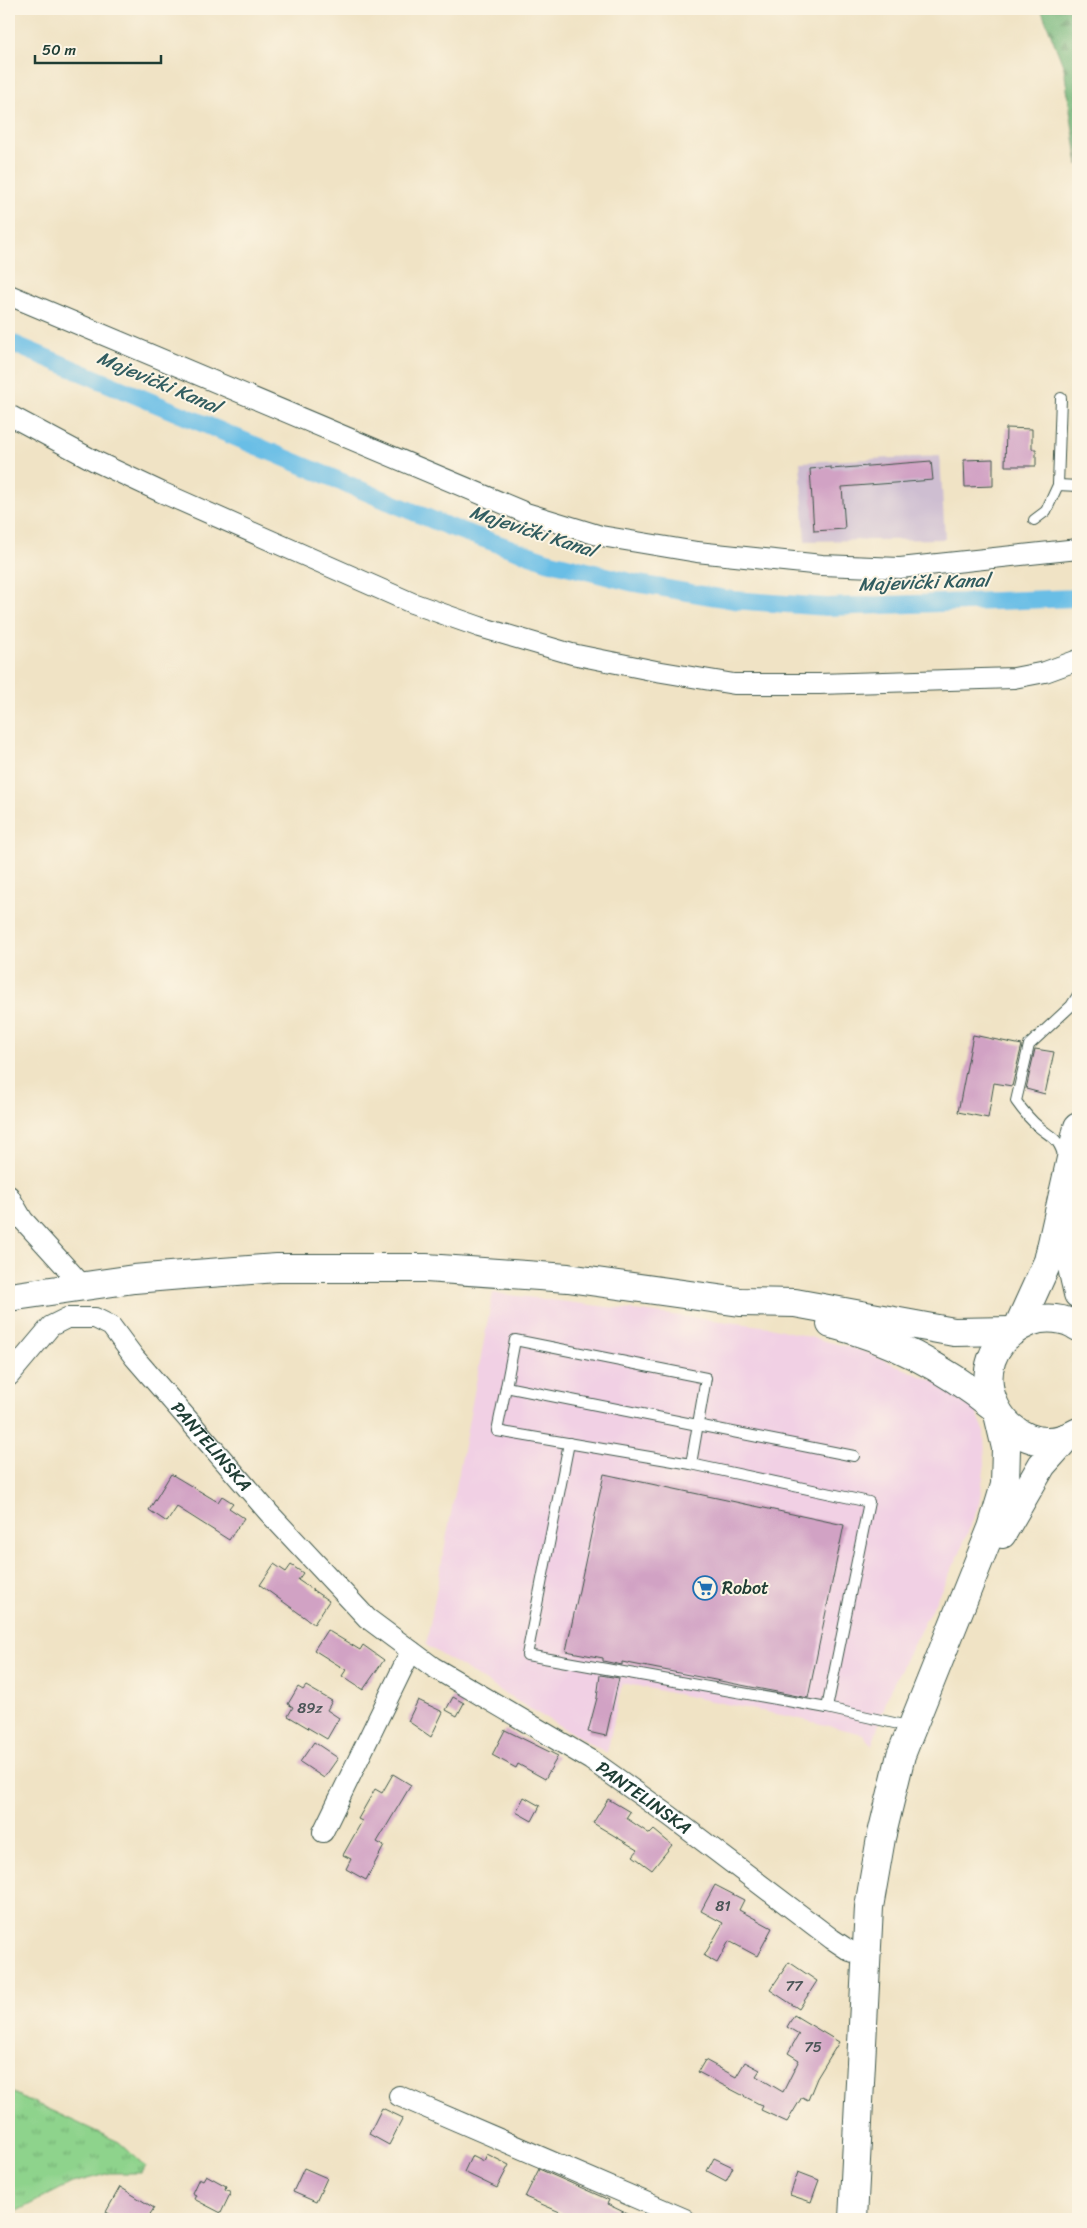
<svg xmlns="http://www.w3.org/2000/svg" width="1087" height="2228" font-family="Sriracha,sans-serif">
  <defs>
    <pattern id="grass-tufts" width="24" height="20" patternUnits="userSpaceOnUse" patternTransform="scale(1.25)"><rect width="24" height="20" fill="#8ed38c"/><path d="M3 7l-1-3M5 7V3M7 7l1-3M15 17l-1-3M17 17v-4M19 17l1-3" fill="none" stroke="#73ac73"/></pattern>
    <pattern id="forest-firs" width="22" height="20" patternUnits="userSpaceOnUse" patternTransform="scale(1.25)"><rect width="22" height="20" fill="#72b578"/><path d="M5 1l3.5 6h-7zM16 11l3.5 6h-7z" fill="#5d9463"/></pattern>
  </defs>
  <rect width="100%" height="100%" fill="#fcf5e5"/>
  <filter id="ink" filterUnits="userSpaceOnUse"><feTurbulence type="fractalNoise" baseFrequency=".02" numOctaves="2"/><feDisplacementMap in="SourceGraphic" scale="10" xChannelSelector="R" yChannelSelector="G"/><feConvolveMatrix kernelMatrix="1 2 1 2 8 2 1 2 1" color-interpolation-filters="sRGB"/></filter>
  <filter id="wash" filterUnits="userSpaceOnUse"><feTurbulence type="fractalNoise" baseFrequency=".0096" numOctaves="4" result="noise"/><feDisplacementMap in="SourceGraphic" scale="20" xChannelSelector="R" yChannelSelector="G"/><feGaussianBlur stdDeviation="1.12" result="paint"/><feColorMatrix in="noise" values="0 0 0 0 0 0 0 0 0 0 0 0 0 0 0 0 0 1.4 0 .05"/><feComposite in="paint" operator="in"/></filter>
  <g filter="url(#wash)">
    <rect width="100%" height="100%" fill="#f0e3c5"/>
    <path fill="#f1d0e4" d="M493,1293L770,1327L861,1350L942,1385L973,1404L984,1430L985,1464L979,1504L958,1557L889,1692L872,1746L863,1734L796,1718L622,1683L607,1753L530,1709L426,1645Z"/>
    <path fill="#cebed1" d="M940,456L945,539L805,541L800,462Z"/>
    <path fill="url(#grass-tufts)" stroke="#568860" d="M9,2091L119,2142L145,2166L141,2173H110L72,2183L9,2215Z"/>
    <path fill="url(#forest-firs)" stroke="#487956" d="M1041,9H1078V165L1064,68Z"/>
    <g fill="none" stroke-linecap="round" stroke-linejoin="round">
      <path stroke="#69bee6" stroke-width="18" d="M9,342L447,526L547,561L634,583L733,600L827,607L1078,598"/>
    </g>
    <g id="blocks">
      <g fill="#d1a2c4">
        <path d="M1006,428L1032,429V449H1036V466H1005Z"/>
        <path d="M993,459V486L965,487L964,460Z"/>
        <path d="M931,461L933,480L842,487L845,529L814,531L810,469L831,467V469Z"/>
        <path d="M973,1035L1022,1045L1012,1086L994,1083L988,1118L958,1112Z"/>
        <path d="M1035,1049L1054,1052L1045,1094L1026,1089Z"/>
        <path d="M171,1474L218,1502L222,1496L233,1503L229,1508L244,1518L229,1540L177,1507L167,1522L149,1510Z"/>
        <path d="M604,1474L844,1525L808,1698L622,1662V1665L603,1661V1658L566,1651Z"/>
        <path d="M274,1564L286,1572L291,1565L303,1573L298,1580L329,1601L314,1624L260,1585Z"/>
        <path d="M327,1630L360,1650L363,1645L384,1660L363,1690L342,1676L346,1670L314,1650Z"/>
        <path d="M600,1675L619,1678L606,1736L588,1732L597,1698Z"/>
        <path d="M306,1686L332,1701L327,1710L339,1718L327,1739L288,1716L293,1707L288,1704L298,1687L303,1690Z"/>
        <path d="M453,1697L464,1703L457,1716L446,1710Z"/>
        <path d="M418,1700L443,1712L431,1737L408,1721Z"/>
        <path d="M505,1730L558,1756L545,1779L518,1764L516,1768L492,1755Z"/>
        <path d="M314,1742L338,1758L324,1778L300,1762Z"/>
        <path d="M393,1774L411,1785L377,1842L384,1846L366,1880L346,1869L351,1859L343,1855L362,1821L358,1819L375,1789L382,1793Z"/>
        <path d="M524,1797L540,1806L532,1821L516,1812Z"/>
        <path d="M608,1799L630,1812L626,1818L650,1834L654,1830L672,1845L652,1870L633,1856L638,1850L593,1823Z"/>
        <path d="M715,1885L744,1900L739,1910L772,1928L757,1956L729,1941L717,1963L704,1956L723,1923L701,1911Z"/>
        <path d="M789,1962L817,1981L799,2009L770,1990Z"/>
        <path d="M794,2015L839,2042L817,2078L808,2100L802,2097L787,2122L761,2110L763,2106L698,2072L705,2060L736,2077L745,2062L760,2070L756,2076L783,2092L799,2060L788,2053L799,2034L787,2027Z"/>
        <path d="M382,2108L403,2118L389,2145L369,2134Z"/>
        <path d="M487,2154L509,2165L497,2188L464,2172L472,2155L484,2161Z"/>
        <path d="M714,2158L733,2167L726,2181L707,2171Z"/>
        <path d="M304,2168L327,2178L316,2202L293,2192Z"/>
        <path d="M539,2169L609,2200L607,2204L638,2219H576L525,2197Z"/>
        <path d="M798,2172L819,2180L811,2202L790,2195Z"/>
        <path d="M206,2175L226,2186L225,2189L231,2192L221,2213L194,2199L196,2195L192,2193L199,2178L203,2180Z"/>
        <path d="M120,2187L154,2208L147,2219H119L106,2212Z"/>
      </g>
    </g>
  </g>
  <g filter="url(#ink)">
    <use href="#blocks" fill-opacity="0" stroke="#3e564a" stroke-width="1"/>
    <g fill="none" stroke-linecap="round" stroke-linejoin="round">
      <g stroke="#3e564a" stroke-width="12">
        <g id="service">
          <path d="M1058,485L1061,398"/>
          <path d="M1034,520L1046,511L1058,485L1078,486"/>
          <path d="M1064,1158C1059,1139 1054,1139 1040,1128C1030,1120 1023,1111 1016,1101L1029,1045L1071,1006L1078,995"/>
          <path d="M506,1387L497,1431L691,1464"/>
          <path d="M569,1443L527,1655L827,1708L912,1727"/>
          <path d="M827,1708L869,1502L691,1464L706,1378L515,1340L506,1387L854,1456"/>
        </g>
      </g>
      <g stroke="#3e564a" stroke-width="22">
        <g id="minor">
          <path d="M9,295L526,513L601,536L697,552L822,565L900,568L1078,549"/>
          <path d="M9,415L95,461L161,492L412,603L480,627L572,654L656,671L734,684H819L1014,678L1045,672L1078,660"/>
          <path d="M9,1196L23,1220L83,1286"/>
          <path id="s1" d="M9,1376L51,1326L67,1318H95L111,1326L134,1357L269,1513L367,1618L433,1667L591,1760L670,1816L832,1939L850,1951L866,1956"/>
          <path d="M323,1832L411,1651"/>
          <path d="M399,2096L685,2219"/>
        </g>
      </g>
      <g stroke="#3e564a" stroke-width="30">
        <g id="secondary">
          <path d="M1002,1534L1042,1465L1067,1437"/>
          <path d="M853,2219L869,1907L881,1838L901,1755L992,1528L1005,1485L1006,1448L998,1414"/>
        </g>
      </g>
      <g stroke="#3e564a" stroke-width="30">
        <g id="primary">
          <path d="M1074,1206L1073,1272L1078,1294"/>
          <path d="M9,1297L134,1279L182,1275L277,1268H426L568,1278L740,1302L795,1303L954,1332L1012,1331"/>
          <path d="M831,1324C892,1339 946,1369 995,1408"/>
          <path d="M1018,1327L1048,1261L1078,1127"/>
          <path d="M1078,1327C1066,1318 1045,1316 1030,1322C945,1357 1006,1474 1078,1432"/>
        </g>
      </g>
      <use href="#service" stroke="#fff" stroke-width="10"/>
      <use href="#minor" stroke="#fff" stroke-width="20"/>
      <use href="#secondary" stroke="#fff" stroke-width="28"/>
      <use href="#primary" stroke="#fff" stroke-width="28"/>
    </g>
  </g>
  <defs>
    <g id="supermarket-ring" transform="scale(1.25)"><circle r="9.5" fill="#fcf5e5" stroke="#1f6fb2" stroke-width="1.5"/><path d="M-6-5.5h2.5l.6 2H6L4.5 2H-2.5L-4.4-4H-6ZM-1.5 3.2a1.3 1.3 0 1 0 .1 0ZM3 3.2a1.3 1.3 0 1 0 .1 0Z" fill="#1f6fb2"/></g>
  </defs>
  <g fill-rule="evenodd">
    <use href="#supermarket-ring" x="705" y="1588"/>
  </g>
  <g text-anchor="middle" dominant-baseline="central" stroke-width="4" stroke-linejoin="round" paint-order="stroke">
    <g font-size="15" fill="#4c5658">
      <text x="310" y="1708">89z</text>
      <text x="723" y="1906">81</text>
      <text x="794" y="1986">77</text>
      <text x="813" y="2047">75</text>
    </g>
    <g font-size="18" fill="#1f3d34" stroke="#fcf5e5">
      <text stroke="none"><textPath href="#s1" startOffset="286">PANTELINSKA</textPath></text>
      <text stroke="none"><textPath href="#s1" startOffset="848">PANTELINSKA</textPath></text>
    </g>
    <g font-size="18" fill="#1f3d34" stroke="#fcf5e5" text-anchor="start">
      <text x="722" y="1588">Robot</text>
    </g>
    <g font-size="19" font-style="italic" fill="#325d60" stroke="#fcf5e5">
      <text transform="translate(159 382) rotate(23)">Majevički Kanal</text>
      <text transform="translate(533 531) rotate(18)">Majevički Kanal</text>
      <text transform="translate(924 582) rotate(-2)">Majevički Kanal</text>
    </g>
  </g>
  <rect width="1087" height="2228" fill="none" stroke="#fcf5e5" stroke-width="30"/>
  <path d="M35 55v8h126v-8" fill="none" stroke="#1f3d34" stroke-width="2.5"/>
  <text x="42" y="55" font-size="15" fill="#1f3d34" stroke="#fcf5e5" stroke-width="4" paint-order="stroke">50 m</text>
</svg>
